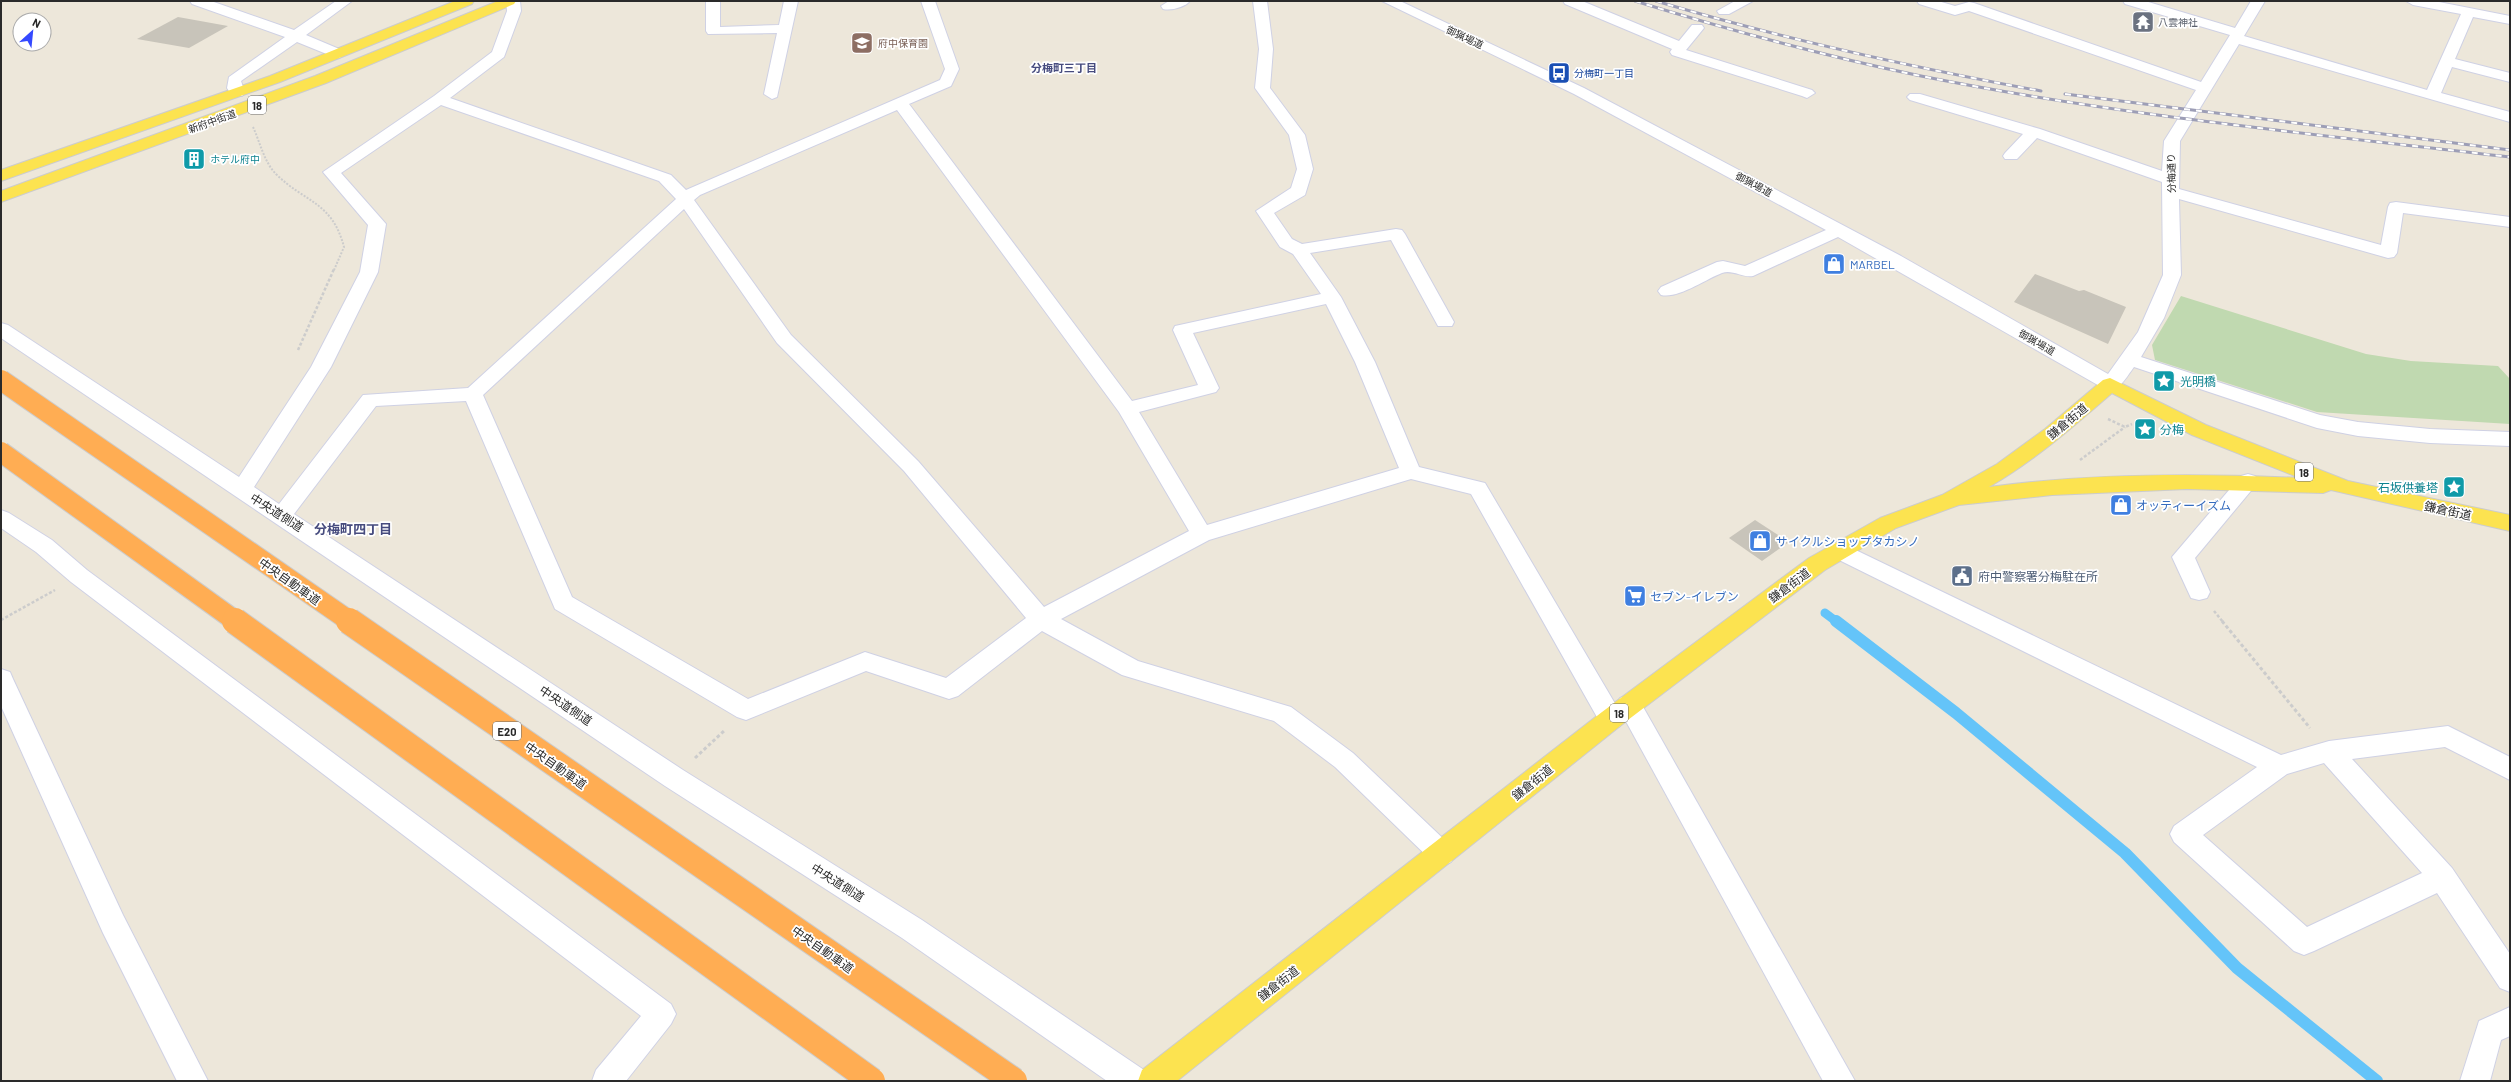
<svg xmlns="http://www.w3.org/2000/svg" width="2511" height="1082" font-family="Barlow,'Noto Sans JP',sans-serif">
  <rect width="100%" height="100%" fill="#ede7da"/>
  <path fill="#c0d9b0" d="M2181,296L2366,354L2411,361L2498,366L2510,379V424L2317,412L2155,360L2152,345Z"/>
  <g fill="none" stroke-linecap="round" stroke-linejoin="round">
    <path stroke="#64c4f9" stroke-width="9" d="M1825,613L1837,622"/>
    <path stroke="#64c4f9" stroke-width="12" d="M1836,621L1956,713L2125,853L2237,968L2377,1081"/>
  </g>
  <g fill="#c8c4ba">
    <path d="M178,17L228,26L189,48L137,39Z"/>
    <path d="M2035,274L2079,291L2084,290L2126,307L2108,344L2014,302Z"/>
    <path d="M1755,520L1789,542L1762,561L1729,538Z"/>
  </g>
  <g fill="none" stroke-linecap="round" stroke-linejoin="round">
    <g stroke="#cfd1e4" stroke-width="2">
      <g id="minor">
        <path d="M190,1H211L294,30L336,1H352L306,35L344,51L346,54L339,58L334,57L297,42L241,81L245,93L242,96H232L227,88L229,77L285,37L192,4Z"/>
        <path d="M506,1H520L521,11L504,57L450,98L671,175L686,190L940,80L945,69L921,1H935L959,69L951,86L909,104L1132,401L1198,385L1173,330L1175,326L1321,294L1293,254L1280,247L1256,211L1291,188L1297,169L1289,135L1255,88L1259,49L1253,1H1267L1273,49L1270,88L1305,135L1313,169L1305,195L1274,213L1292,239L1302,244L1396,229L1402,230L1405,234L1454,322L1452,326H1438L1391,240L1310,253L1341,297L1375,362L1419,467L1485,483L1620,712L1623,719L1620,726L1611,729L1602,726L1471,494L1411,479L1209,540L1061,619L1138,661L1291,707L1353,753L1451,846L1455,854L1451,862L1442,866L1433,862L1335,767L1274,721L1122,675L1042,631L958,696L949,699L866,671L746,720L737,717L555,609L466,401L376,406L294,514L683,770L922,920L1144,1070L1148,1081H1107L902,938L665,786L1,338V323L8,325L239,477L311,367L360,272L368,225L323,172L434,96L492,52L507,11ZM441,105L659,181L676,199L468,388L363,395L279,504L254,487L331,367L378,272L386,224L341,173ZM897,110L1119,412L1189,531L1044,607L918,461L791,335L694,200L700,195ZM684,209L777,343L904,471L1026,618L946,678L865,652L748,699L572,597L483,395ZM1326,304L1355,362L1399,468L1207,525L1139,412L1216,392L1219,388L1193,333Z"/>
        <path d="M706,1H720V27L779,25L784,1H798L777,97L772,99L764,94L777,33L708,34L706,31Z"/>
        <path d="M1169,1H1190C1185,7 1171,11 1163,9L1161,6Z"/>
        <path d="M1382,1H1400L1584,88L1901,256L2108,374L2138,332L2163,275L2162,182L2037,138L2017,159H2005L2003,156L2005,153L2023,134L1910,100L1907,97L1910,94H1920L2040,129L2162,171L2164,141L2196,90L1969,11L1955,15L1919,4L1917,1H1938L1955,6L1969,2L1974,3L2201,82L2230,35L2125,4L2123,1H2145L2235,28L2251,1H2265L2244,36L2427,90L2461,14L2413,5L2406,1H2434L2510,16V24L2473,17L2455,59L2510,73V82L2452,67L2441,93L2510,112V122L2239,44L2180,141L2179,189L2381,245L2388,207L2390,203L2396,202L2510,217V227L2403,213L2397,253L2394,257L2388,258L2179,199L2181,275L2164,318L2141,357L2320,415L2358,422L2430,429L2510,432V446L2430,443L2358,436L2317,428L2134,367C2125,379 2119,393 2103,388L1838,237L1753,276C1743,278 1732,269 1722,273C1706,279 1678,299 1661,295L1658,291L1661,287L1717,262L1723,261L1745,266L1826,230L1574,94Z"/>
        <path d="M1563,1H1582L1679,41L1692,25H1702L1704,28L1686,50L1812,90L1815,93L1807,98L1802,96L1672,55L1670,52L1672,49L1565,4Z"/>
        <path d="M1735,1H1753L1729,14H1719L1717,11Z"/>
        <path d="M2248,474L2255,476L2259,481L2255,486L2195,558L2210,592L2207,598L2199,600L2191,598L2172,557L2241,476Z"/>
        <path d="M1,510L9,513L52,540L87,570L671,1004L676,1014L671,1024L626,1081H592L596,1070L641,1016L71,582L36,552L1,528Z"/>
        <path d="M1839,542L2281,755L2329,741L2448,726L2510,757V780L2445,747L2352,759L2452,868L2510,954V992L2500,988L2437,893L2314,951L2304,955L2294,951L2174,842L2170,834L2174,826L2257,767L1831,556L1828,550L1831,544ZM2324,763L2422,873L2307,927L2203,835L2287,774Z"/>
        <path d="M1,669L10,672L13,679L123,915L208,1081H177L103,933L1,706Z"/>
        <path d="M1629,695L1638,698L1855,1081H1823L1617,705L1620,698Z"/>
        <path d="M2510,1007V1036L2501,1040L2490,1081H2460L2479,1021Z"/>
      </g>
    </g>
    <g stroke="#ccc" stroke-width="2">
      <g id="major">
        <path d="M455,1H474L472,4L280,82L1,181V170L270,76Z"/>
        <path d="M498,1H516L514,4L326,83L1,202V191L315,76Z"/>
        <path d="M2110,378L2206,425L2348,481L2510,515V531L2331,490L2323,493L2187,489L2052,495L1959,505L1896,528L1825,570L1620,726L1177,1081H1138L1142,1070L1602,712L1809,558L1880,518L1942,495L1997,464L2045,429L2103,380ZM2112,393L2192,435L2300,478C2196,473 2092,473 1989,487C2034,461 2073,427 2112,393Z"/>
      </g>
    </g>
    <path stroke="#ccc" stroke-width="2" stroke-dasharray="2 1.5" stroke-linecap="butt" d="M253,127C260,142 264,162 276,174C305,203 332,201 344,247L334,270"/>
    <g stroke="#ccc" stroke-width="2.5" stroke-dasharray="3 2" stroke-linecap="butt">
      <path d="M298,350L334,269"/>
      <path d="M2108,419L2125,427L2132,424"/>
      <path d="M2080,460L2125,427"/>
      <path d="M2214,611L2223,622"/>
      <path d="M1,620L55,590"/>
    </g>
    <g stroke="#ccc" stroke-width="3" stroke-dasharray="3.5 2.5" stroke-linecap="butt">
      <path d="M2222,621L2310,728"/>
      <path d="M695,758L725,730"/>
    </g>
    <use href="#minor" fill="#fff" fill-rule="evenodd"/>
    <use href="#major" fill="#fce350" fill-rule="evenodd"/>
    <g stroke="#9d9eb6" stroke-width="3">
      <g id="rail">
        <path d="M1635,1C1729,30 1824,56 1921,76C2115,115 2313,134 2510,157"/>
        <path d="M1656,1C1783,39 1911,67 2041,91"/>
        <path d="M2065,94L2510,150"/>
      </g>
    </g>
    <use href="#rail" stroke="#fff" stroke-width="2" stroke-dasharray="6" stroke-linecap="butt"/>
    <g stroke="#ccc" stroke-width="22" stroke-linecap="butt">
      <g id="highway-bridge-far1">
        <path d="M1,380L351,622"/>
        <path d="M1,452L237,622"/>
      </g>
    </g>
    <g stroke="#ccc" stroke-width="28" stroke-linecap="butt">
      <g id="highway-bridge">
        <path d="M235,621L872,1081"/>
        <path d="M349,621L1014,1081"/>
      </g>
    </g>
    <use href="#highway-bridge-far1" stroke="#ffad53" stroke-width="20"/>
    <use href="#highway-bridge" stroke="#ffad53" stroke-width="26"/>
  </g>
  <defs>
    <g id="temple-square" transform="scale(1.15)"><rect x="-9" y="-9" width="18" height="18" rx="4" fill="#6b7280" stroke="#fff"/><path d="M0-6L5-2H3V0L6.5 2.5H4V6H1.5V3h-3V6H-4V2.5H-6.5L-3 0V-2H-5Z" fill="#fff"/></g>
    <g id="school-square" transform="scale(1.15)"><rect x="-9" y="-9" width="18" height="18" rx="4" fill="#8d6e63" stroke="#fff"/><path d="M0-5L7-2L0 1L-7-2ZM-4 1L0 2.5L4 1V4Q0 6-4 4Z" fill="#fff"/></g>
    <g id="bus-square" transform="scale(1.15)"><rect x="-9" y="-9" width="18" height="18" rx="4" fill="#1a4fb4" stroke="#fff"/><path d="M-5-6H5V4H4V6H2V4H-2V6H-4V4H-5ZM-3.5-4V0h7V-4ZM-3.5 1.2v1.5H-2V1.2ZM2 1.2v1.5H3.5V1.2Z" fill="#fff"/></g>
    <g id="building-square" transform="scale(1.15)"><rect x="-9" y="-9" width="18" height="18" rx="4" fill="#0f9aa8" stroke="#fff"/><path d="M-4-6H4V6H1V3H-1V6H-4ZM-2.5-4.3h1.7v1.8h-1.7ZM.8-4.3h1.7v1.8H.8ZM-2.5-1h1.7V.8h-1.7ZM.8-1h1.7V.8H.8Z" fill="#fff"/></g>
    <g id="shop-square" transform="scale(1.15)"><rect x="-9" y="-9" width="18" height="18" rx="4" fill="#3f7fe0" stroke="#fff"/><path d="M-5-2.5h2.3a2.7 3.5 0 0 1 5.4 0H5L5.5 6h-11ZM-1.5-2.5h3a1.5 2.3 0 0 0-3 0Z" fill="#fff"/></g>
    <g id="sight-square" transform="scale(1.15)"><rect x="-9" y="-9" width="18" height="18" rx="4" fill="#0f9aa8" stroke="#fff"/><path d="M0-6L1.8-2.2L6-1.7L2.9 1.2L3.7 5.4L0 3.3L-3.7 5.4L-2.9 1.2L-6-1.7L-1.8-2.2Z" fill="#fff"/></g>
    <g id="civic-square" transform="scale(1.15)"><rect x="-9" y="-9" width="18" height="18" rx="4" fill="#5c6f8a" stroke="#fff"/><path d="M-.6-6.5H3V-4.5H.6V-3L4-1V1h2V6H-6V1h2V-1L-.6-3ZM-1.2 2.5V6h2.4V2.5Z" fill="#fff"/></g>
    <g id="supermarket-square" transform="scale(1.15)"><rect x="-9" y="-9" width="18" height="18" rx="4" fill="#3f7fe0" stroke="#fff"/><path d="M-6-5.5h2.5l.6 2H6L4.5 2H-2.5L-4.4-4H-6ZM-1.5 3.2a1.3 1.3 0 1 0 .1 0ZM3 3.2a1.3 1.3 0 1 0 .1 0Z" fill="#fff"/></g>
  </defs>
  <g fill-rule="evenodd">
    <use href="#temple-square" x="2143" y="22"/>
    <use href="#school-square" x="862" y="43"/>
    <use href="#bus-square" x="1559" y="73"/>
    <use href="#building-square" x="194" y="159"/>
    <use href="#shop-square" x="1834" y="264"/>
    <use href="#sight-square" x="2164" y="381"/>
    <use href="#sight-square" x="2145" y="429"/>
    <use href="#sight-square" x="2454" y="487"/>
    <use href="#shop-square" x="2121" y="505"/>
    <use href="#shop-square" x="1760" y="541"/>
    <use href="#civic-square" x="1962" y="576"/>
    <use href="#supermarket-square" x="1635" y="596"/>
  </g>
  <g text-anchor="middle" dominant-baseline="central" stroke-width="3.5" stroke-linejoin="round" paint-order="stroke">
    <g font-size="10" fill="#5b616d" stroke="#fff" text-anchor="start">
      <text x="2158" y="22">八雲神社</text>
    </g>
    <g font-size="10" fill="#2a2a2a" stroke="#fff">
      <text transform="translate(1465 37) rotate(25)">御猟場道</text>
      <text transform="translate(212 121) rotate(-20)">新府中街道</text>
      <text transform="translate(2171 173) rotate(-91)">分梅通り</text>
      <text transform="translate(1754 184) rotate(28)">御猟場道</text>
      <text transform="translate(2037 342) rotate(30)">御猟場道</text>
    </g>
    <g font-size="10" fill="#785e54" stroke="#fff" text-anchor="start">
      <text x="878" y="43">府中保育園</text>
    </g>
    <g font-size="10" fill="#164399" stroke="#fff" text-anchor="start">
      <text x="1574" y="73">分梅町一丁目</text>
    </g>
    <g font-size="10" fill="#0d838f" stroke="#fff" text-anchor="start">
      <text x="210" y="159">ホテル府中</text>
    </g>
    <g font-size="11" font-weight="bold" fill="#464b7e" stroke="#fff">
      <text x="1064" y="67">分梅町三丁目</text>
    </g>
    <g fill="#fff" stroke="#6a6a6a" stroke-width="1">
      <rect x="248" y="96" width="18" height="18" rx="3"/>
      <rect x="2295" y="463" width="18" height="18" rx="3"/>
      <rect x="1610" y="704" width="18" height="18" rx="3"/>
      <rect x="493" y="722" width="28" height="18" rx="3"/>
    </g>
    <g font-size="11" font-weight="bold" fill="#2a2a2a">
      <text x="257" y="105">18</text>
      <text x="2304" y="472">18</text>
      <text x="1619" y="713">18</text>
      <text x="507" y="731">E20</text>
    </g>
    <g font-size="12" fill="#366cbe" stroke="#fff" text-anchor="start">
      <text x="1850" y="264">MARBEL</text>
      <text x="2136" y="505">オッティーイズム</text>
      <text x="1776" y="541">サイクルショップタカシノ</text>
      <text x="1650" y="596">セブン-イレブン</text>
    </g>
    <g font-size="12" fill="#0d838f" stroke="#fff" text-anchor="start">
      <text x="2180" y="381">光明橋</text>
      <text x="2160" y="429">分梅</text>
      <text x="2438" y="487" text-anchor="end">石坂供養塔</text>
    </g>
    <g font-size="12" fill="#2a2a2a" stroke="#fff">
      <text transform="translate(2067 421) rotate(-40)">鎌倉街道</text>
      <text transform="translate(2448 510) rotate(12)">鎌倉街道</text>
      <text transform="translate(277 512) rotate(32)">中央道側道</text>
      <text transform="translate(290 581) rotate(35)">中央自動車道</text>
      <text transform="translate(1789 585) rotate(-37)">鎌倉街道</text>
      <text transform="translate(566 705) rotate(34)">中央道側道</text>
      <text transform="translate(556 765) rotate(35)">中央自動車道</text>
      <text transform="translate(1532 782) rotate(-39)">鎌倉街道</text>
      <text transform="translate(838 882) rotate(32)">中央道側道</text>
      <text transform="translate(823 949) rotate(35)">中央自動車道</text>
      <text transform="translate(1278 983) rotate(-38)">鎌倉街道</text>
    </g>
    <g font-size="12" fill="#4e5e75" stroke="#fff" text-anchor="start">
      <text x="1978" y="576">府中警察署分梅駐在所</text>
    </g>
    <g font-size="13" font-weight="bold" fill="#464b7e" stroke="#fff">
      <text x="353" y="529">分梅町四丁目</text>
    </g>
  </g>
  <rect width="2511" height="1082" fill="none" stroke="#2a2a2a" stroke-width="4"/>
  <g transform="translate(32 32) rotate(27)"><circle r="19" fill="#ffffff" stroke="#aaaaaa"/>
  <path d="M0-3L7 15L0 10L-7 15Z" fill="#3549ff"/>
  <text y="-6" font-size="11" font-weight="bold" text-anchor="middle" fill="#2a2a2a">N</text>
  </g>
</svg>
